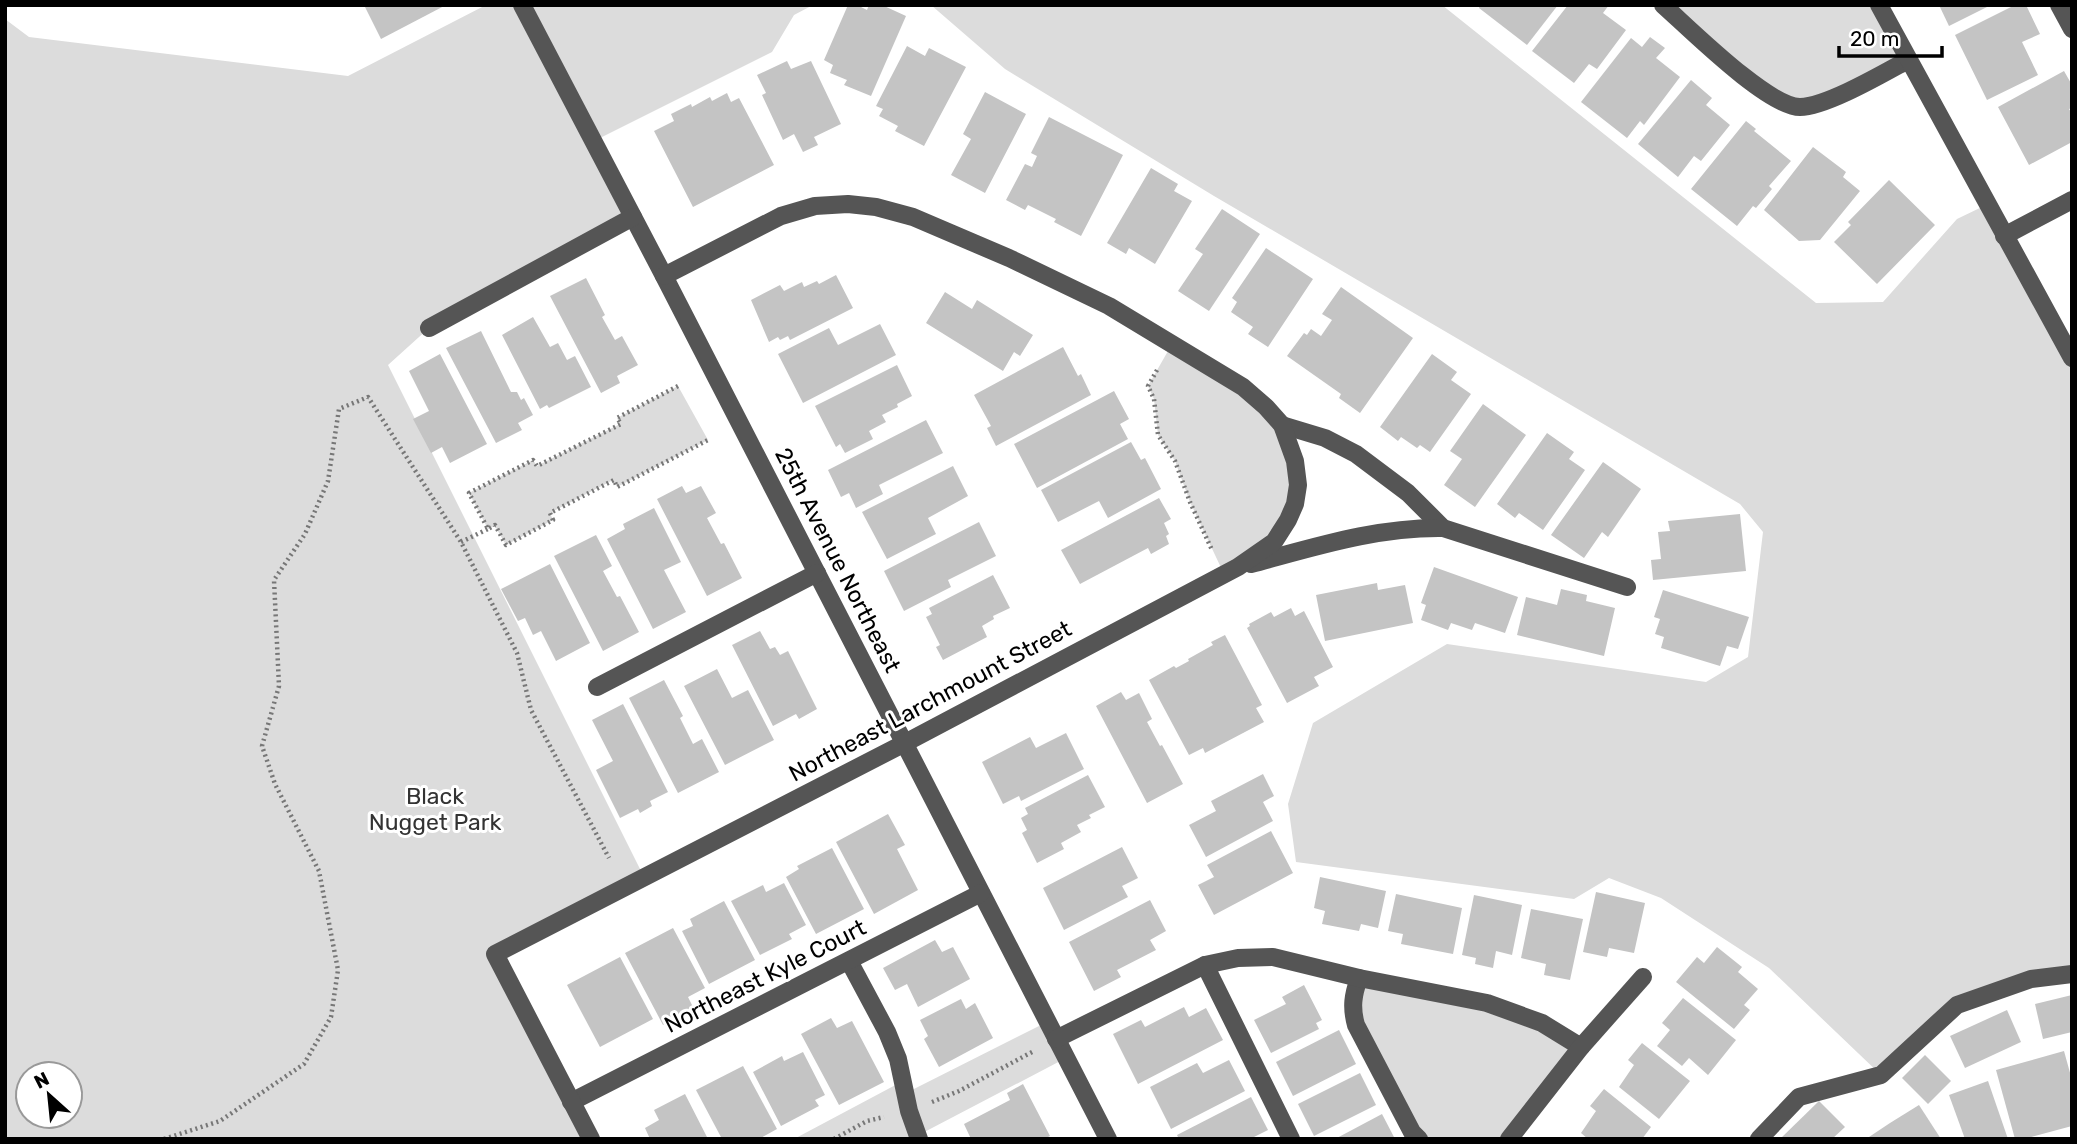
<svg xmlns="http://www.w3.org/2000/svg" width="2077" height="1144" font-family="Rubik,sans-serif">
  <rect width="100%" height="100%" fill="#fff"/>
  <g fill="#dcdcdc" fill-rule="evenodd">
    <path d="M486,5H813L794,15L772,52L594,141L633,217L429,328L388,365L644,877L495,955L591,1139H5V19L29,37L348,76ZM28,1074H70V1116H28Z"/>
    <path d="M931,5H1442L1816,303L1883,302L1957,219L1986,205L2072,358V974L1957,1005L1881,1075L1769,968L1661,898L1609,878L1574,899L1296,862L1288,804L1313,723L1447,644L1706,682L1748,657L1763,532L1740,504L1214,196L1005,69Z"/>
    <path d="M1663,5H1879L1908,60L1797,107Z"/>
    <path d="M1172,344L1266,407L1295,461L1288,520L1224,574L1190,502L1175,461L1158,435L1154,399L1148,386Z"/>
    <path d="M678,386L708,440L617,487L613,480L550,513L553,520L506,545L495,526L488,529L469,493L533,460L537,466L620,424L617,418Z"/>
    <path d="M1359,978L1487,1003L1581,1047L1509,1139H1419L1412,1132L1353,996Z"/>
    <path d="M1047,1022L1066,1058L911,1139H794L903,1081L906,1093Z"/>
  </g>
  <g fill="#c4c4c4">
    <path d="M364,5H446L381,39Z"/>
    <path d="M848,5H857L867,10L869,5H882L906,16L871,96L844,85L847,80L830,73L833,65L824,60Z"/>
    <path d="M1480,5H1558L1527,45L1479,8Z"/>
    <path d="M1568,5H1609L1603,13L1626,30L1597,69L1589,64L1574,83L1532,51Z"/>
    <path d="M1939,5H1991L1949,26Z"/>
    <path d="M2015,5H2026L2040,34L2022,42L2038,75L1987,100L1955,35Z"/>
    <path d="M1650,37L1665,48L1656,58L1680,77L1644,125L1640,121L1627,138L1581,102L1631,38L1642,47Z"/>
    <path d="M907,46L925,56L929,48L966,67L924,146L895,131L898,126L879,116L883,109L876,106Z"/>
    <path d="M787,61L791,69L811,61L841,124L814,137L818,145L803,152L794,134L783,140L762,95L766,93L757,75Z"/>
    <path d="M2064,71L2072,85V108L2069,109L2072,114V142L2029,165L1998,107Z"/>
    <path d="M1691,80L1712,98L1706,105L1730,125L1701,161L1694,156L1678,177L1638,144Z"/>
    <path d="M985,92L1026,114L985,193L951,175L971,139L963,134Z"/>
    <path d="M727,93L731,102L739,98L774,165L693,207L654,131L674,121L671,114L691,104L692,107L710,97L712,101Z"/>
    <path d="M1049,117L1123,155L1081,236L1054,222L1056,219L1028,205L1025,210L1006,200L1025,164L1032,167L1037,156L1031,153Z"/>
    <path d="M1746,121L1756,129L1754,131L1791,161L1769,186L1772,189L1756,208L1753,206L1737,226L1691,189Z"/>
    <path d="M1813,147L1846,172L1843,177L1860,191L1820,240L1799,241L1764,210Z"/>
    <path d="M1151,168L1178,184L1174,191L1192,201L1155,264L1129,248L1126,254L1107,243Z"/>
    <path d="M1889,180L1935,225L1877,284L1834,242L1851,225L1848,222Z"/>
    <path d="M1222,209L1260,234L1209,311L1178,291L1203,254L1195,249Z"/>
    <path d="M1266,248L1313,279L1268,347L1248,334L1253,327L1231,312L1237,302L1232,298Z"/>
    <path d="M836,275L853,308L790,340L788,336L780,340L778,337L769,342L751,300L780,285L784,291L802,282L804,287L817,281L819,284Z"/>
    <path d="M586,278L605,315L602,317L615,340L622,336L638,365L617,376L620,383L601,393L550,296Z"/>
    <path d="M1341,287L1413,338L1360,413L1339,398L1341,394L1287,356L1304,333L1307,335L1311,329L1321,336L1332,320L1322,314Z"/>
    <path d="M945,292L972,309L977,300L1033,335L1020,356L1014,352L1003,371L926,323Z"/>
    <path d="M533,317L550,347L558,343L567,360L575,356L591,387L549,408L547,405L540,409L502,335Z"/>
    <path d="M880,324L896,355L803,403L778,354L829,328L838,345Z"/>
    <path d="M481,331L511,392H517L521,400L524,398L533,415L518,423L522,430L496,443L446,348Z"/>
    <path d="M1063,347L1078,376L1081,374L1091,395L996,446L987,428L991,426L974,395Z"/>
    <path d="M440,354L487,444L450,463L442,447L431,453L413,419L429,411L409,371Z"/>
    <path d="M1432,354L1457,372L1451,380L1471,394L1430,452L1420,445L1417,448L1401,437L1398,441L1380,427Z"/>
    <path d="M897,365L912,396L897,404L898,407L882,415L886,422L869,431L873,439L845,453L840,444L836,447L815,406Z"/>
    <path d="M1114,391L1129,419L1120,424L1128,439L1037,488L1014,444Z"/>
    <path d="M1483,404L1526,435L1475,507L1444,485L1462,459L1450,451Z"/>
    <path d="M926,420L943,453L879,485L883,494L856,508L849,493L841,497L828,470Z"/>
    <path d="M1547,433L1574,452L1569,459L1585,470L1543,530L1519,513L1515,518L1497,504Z"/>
    <path d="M1131,442L1141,460L1145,458L1161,489L1108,518L1099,501L1058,522L1041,490Z"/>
    <path d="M1603,462L1641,489L1608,537L1602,532L1584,558L1551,535Z"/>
    <path d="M953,466L968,496L928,518L936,534L887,559L862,512Z"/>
    <path d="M682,486L686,493L701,486L716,513L707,518L721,544L724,543L742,578L707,596L657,499Z"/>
    <path d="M1159,498L1171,519L1164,523L1169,534L1166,536L1169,544L1151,554L1148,548L1080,584L1061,550Z"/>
    <path d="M654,508L681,562L664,570L686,612L653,629L607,539L625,529L623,524Z"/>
    <path d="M1740,514L1746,571L1653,580L1651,560L1661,559L1658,532L1670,531L1668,521Z"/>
    <path d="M979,522L996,556L948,580L951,587L904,611L884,571Z"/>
    <path d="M596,535L612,566L603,571L617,597L620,596L639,632L603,651L554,556Z"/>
    <path d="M550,564L590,643L556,661L541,631L533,635L525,618L518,621L501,589Z"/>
    <path d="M1434,567L1518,597L1505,633L1475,623L1472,630L1451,623L1448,630L1421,620L1426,605L1421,603Z"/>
    <path d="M993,575L1010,608L993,616L994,619L982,626L987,637L943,660L936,647L940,645L926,617L932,614L929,608Z"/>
    <path d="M1377,583L1378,590L1405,585L1413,623L1325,641L1316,595Z"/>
    <path d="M1561,589L1587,595L1586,601L1615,608L1604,656L1517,635L1526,597L1557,605Z"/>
    <path d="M1663,590L1749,617L1738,649L1727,646L1720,666L1661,648L1664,637L1655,634L1660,619L1654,617Z"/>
    <path d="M1291,608L1295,616L1304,611L1333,667L1314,677L1319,686L1287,703L1247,628L1250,626L1249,624L1271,612L1274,617Z"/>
    <path d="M760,631L770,649L775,647L780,655L788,651L817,709L799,719L796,714L773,726L732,645Z"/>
    <path d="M1225,635L1262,705L1256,708L1264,722L1205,753L1203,748L1189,755L1149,680L1174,666L1176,668L1189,661L1188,659L1213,645L1211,642Z"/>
    <path d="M717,669L732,698L748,690L774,740L725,765L684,686Z"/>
    <path d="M664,680L683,716L680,718L693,744L702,739L719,772L678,793L629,698Z"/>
    <path d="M1121,692L1126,700L1139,693L1152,719L1147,722L1160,746L1162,745L1183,784L1147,803L1096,706Z"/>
    <path d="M623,704L668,792L650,801L652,806L640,813L638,809L620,818L596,770L613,761L592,720Z"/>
    <path d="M1066,733L1084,769L1021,801L1019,796L1003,804L982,762L1030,737L1036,748Z"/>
    <path d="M1263,774L1274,796L1263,802L1273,821L1206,857L1189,825L1216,811L1211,801Z"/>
    <path d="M1088,775L1105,807L1089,815L1091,818L1077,825L1081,832L1061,843L1064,849L1037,863L1022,833L1027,830L1021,818L1028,814L1025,808Z"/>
    <path d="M888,814L905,845L897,849L918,890L874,914L836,842Z"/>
    <path d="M1271,831L1293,873L1214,915L1198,885L1214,877L1207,865Z"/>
    <path d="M1122,847L1138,878L1122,886L1128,897L1064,930L1043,888Z"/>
    <path d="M832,848L864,909L816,934L786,877L799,869L797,866Z"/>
    <path d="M1320,877L1386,891L1378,928L1361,924L1359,931L1322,924L1325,911L1314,908Z"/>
    <path d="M784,883L806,925L789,934L792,939L760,955L731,901L763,885L766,892Z"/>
    <path d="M1596,892L1645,903L1634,953L1609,948L1607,957L1583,952Z"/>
    <path d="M1396,894L1462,908L1453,954L1401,944L1403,934L1388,931Z"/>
    <path d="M1474,895L1522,905L1512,955L1496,951L1493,968L1475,964L1476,958L1462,955Z"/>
    <path d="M1150,900L1166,931L1150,940L1156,950L1117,970L1121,977L1094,991L1069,942Z"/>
    <path d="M724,901L755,960L709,984L682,931L693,926L690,919Z"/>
    <path d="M1531,909L1583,919L1570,980L1544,975L1546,964L1521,958Z"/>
    <path d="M673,928L705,988L688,997L694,1009L663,1025L625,953Z"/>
    <path d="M935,940L942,952L953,947L970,979L918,1007L907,984L895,990L883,968Z"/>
    <path d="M1717,947L1742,967L1738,972L1758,989L1744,1005L1750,1010L1734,1029L1676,982L1697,957L1704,963Z"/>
    <path d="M620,957L653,1019L600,1047L567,985Z"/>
    <path d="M1304,985L1322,1020L1316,1023L1319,1029L1271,1053L1254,1020L1286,1004L1282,997Z"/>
    <path d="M2072,995V1032L2043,1039L2035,1004Z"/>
    <path d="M1683,998L1736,1040L1708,1075L1689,1058L1682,1066L1657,1046L1670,1030L1662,1023Z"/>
    <path d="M961,999L966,1009L975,1003L993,1038L939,1067L924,1039L928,1036L920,1020Z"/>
    <path d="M1184,1007L1189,1017L1206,1008L1223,1040L1138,1084L1113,1034L1141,1020L1145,1027Z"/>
    <path d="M2007,1010L2021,1042L1965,1068L1950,1036Z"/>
    <path d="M831,1018L837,1028L852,1021L884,1082L839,1105L801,1034Z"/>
    <path d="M1339,1030L1356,1064L1293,1096L1276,1062Z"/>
    <path d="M1642,1043L1690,1081L1659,1119L1619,1087L1634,1065L1628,1060Z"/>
    <path d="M2064,1051L2072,1080V1126L2024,1139H2015L1996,1070Z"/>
    <path d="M803,1052L825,1095L815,1100L819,1106L781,1126L753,1072L782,1056L784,1061Z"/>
    <path d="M1925,1055L1951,1081L1928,1104L1902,1078Z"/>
    <path d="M1229,1060L1245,1091L1171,1129L1150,1087L1197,1063L1203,1073Z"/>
    <path d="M743,1066L777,1129L759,1139H722L696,1090Z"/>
    <path d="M1360,1073L1376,1105L1314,1136L1298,1104Z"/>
    <path d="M1988,1081L2008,1139H1965L1949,1095Z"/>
    <path d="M1023,1084L1050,1136L1044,1139H971L964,1124L1010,1100L1007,1093Z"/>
    <path d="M1604,1089L1651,1127L1642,1139H1588L1581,1133L1596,1111L1590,1106Z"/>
    <path d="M685,1094L708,1139H650L645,1128L659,1120L654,1110Z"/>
    <path d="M1251,1097L1268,1130L1250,1139H1179L1177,1135Z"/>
    <path d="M1819,1101L1845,1127L1832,1139H1780Z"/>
    <path d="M1919,1105L1941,1139H1866L1890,1123Z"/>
    <path d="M1382,1114L1395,1139H1335Z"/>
  </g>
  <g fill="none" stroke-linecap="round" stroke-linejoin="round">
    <g stroke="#777" stroke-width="4.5" stroke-dasharray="2 3.5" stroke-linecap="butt">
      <path d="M1157,370L1148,386L1154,399L1158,435L1175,461L1190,502L1212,550"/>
      <path d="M678,386L617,418L621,424L537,466L533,460L469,493L488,529L495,525L506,545L553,520L550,513L614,480L617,487L708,440"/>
      <path d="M461,542L488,529"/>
      <path d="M932,1102L959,1091L1034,1051"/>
      <path d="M164,1139L220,1121L304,1064L331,1017L338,970L319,871L275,784L262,746L279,686L274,580L305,534L328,481L339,409L368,397L461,542L517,653L531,710L609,858"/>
      <path d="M834,1139L867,1121L884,1117"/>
    </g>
    <g stroke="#555" stroke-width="18">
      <path d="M522,5L664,276L1108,1139"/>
      <path d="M1663,5C1690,29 1768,107 1800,107C1826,107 1884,73 1908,60"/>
      <path d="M1879,5L2072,358"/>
      <path d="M2059,5L2072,29"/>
      <path d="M2004,236L2072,200"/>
      <path d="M429,328L633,217"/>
      <path d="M1282,425L1325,438L1356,454L1408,493L1443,528L1627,587"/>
      <path d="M1251,564C1315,547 1376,527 1443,528"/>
      <path d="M597,687L817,573"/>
      <path d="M849,961L887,1032L898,1059L909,1111L919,1139"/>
      <path d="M1205,965L1291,1139"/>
      <path d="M1359,978C1353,995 1351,1007 1356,1025L1412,1132L1419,1139"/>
      <path d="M1056,1039L1205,965L1238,958L1273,957L1359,978L1487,1003L1542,1023L1581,1047"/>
      <path d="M571,1102L981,893"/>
      <path d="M591,1139L495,954L905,743L1238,567L1274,542L1288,520L1295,504L1298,485L1295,461L1282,425L1266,407L1243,387L1109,306L1009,258L913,217L876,207L848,204L815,206L781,216L664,276"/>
      <path d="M1509,1139L1581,1047L1643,977"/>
      <path d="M1759,1139L1799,1097L1881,1075L1957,1005L2031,979L2072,974"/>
    </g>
  </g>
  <g text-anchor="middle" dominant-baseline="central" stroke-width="6" stroke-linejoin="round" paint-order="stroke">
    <g font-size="23" fill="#000" stroke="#fff">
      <text transform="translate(838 560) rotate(63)">25th Avenue Northeast</text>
      <text transform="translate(930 701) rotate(-28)">Northeast Larchmount Street</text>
      <text transform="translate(765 976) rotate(-27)">Northeast Kyle Court</text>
    </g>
    <g font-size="23" fill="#333" stroke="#fff">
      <text x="435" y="796">Black<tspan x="435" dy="26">Nugget Park</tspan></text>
    </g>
  </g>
  <rect width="2077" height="1144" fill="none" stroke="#000000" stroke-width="14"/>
  <g transform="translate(49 1095) rotate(333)"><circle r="33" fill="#ffffff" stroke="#999999" stroke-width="2"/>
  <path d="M0-5L12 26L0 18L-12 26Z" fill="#000000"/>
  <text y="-10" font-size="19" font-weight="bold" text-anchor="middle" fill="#000000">N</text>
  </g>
  <path d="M1839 46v10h103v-10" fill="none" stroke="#000000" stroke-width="3.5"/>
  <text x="1850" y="46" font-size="21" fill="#000000" stroke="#ffffff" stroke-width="5" paint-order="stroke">20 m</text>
</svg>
